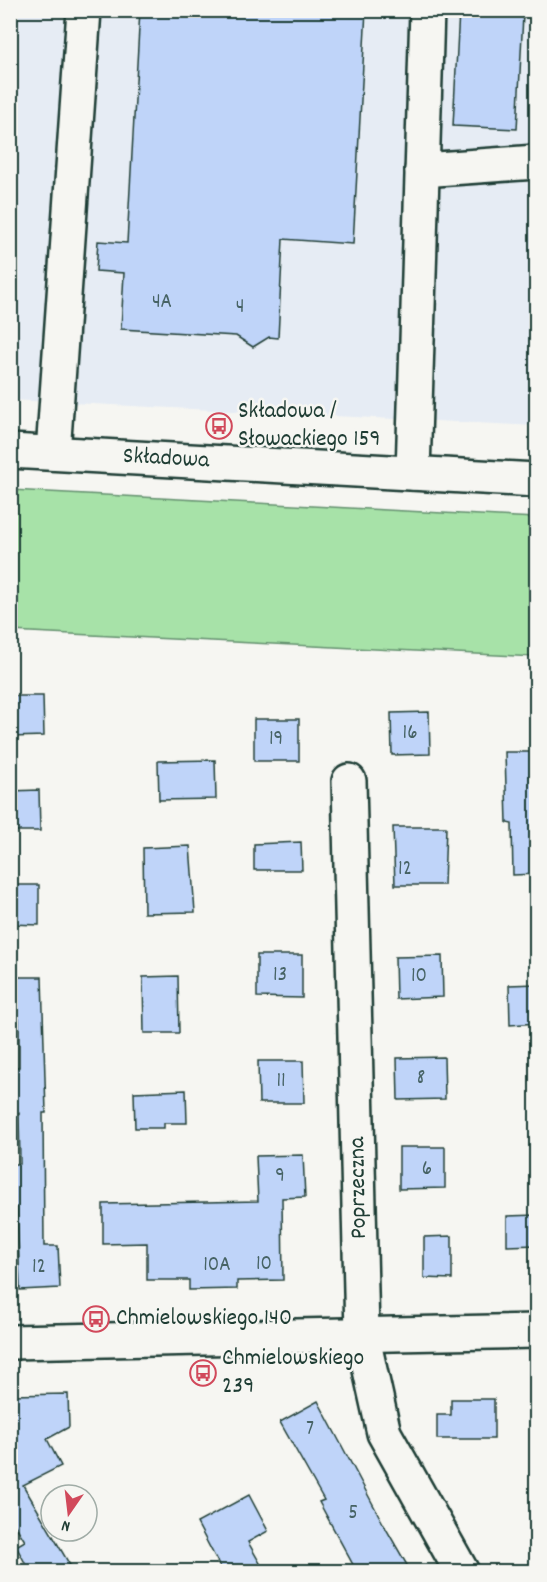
<svg xmlns="http://www.w3.org/2000/svg" width="547" height="1582" font-family="Dekko,sans-serif">
  <rect width="100%" height="100%" fill="#f6f6f2"/>
  <filter id="ink" filterUnits="userSpaceOnUse"><feTurbulence type="fractalNoise" baseFrequency=".0167" numOctaves="2"/><feDisplacementMap in="SourceGraphic" scale="12" xChannelSelector="R" yChannelSelector="G"/><feConvolveMatrix kernelMatrix="1 2 1 2 8 2 1 2 1" color-interpolation-filters="sRGB"/></filter>
  <g filter="url(#ink)">
    <path fill="#e6ecf4" d="M10,11H536V426L11,400Z"/>
    <path fill="#a7e2a8" stroke="#63906e" stroke-width="1.5" d="M11,490L536,518V657L11,631Z"/>
    <g fill="#bfd4f9" stroke="#1f3d34" stroke-width="1.5">
      <path d="M140,10H366L353,244L283,239L278,338L269,337L253,347L236,336L121,329L124,273L96,271L98,241L127,243Z"/>
      <path d="M459,11L523,15L517,129L453,126Z"/>
      <path d="M10,696H43L44,736L10,737Z"/>
      <path d="M429,712L430,754L392,755L391,713Z"/>
      <rect x="254" y="719" width="45" height="42"/>
      <path d="M505,752H534L537,874L513,875L512,824L507,823Z"/>
      <path d="M215,760L216,799L159,800L158,761Z"/>
      <path d="M39,790L40,831H10V791Z"/>
      <path d="M393,827H446L444,885H395Z"/>
      <path d="M301,842L302,870H254V844Z"/>
      <path d="M190,846L195,912L144,913L143,848Z"/>
      <path d="M10,885H39V925L10,924Z"/>
      <path d="M257,955H302V998L257,997Z"/>
      <path d="M442,956L443,997L396,999L395,957Z"/>
      <path d="M178,976L179,1033H144L143,977Z"/>
      <path d="M10,977H42L46,1113H43L44,1246H58L60,1288L20,1290L17,1207H10V1164H20L19,1113H10V1067H19V1019L10,1020Z"/>
      <path d="M537,984V1023L510,1025L509,985Z"/>
      <path d="M444,1057L445,1099L398,1100L397,1058Z"/>
      <path d="M258,1061H303L304,1103H259Z"/>
      <path d="M186,1090L187,1123H164V1128H135L134,1092Z"/>
      <path d="M399,1147H445V1188L399,1189Z"/>
      <path d="M303,1155L305,1197L282,1198L283,1280L237,1281V1289L189,1290V1280H147V1243L103,1244V1204L258,1201L256,1156Z"/>
      <path d="M537,1215V1245L507,1246V1216Z"/>
      <path d="M452,1236V1279L424,1278V1237Z"/>
      <path d="M68,1394L69,1427L47,1439L61,1466L23,1485L74,1572H30L16,1546L25,1541L10,1517V1395Z"/>
      <path d="M451,1399H494V1439H437V1415H451Z"/>
      <path d="M318,1401L385,1527L411,1572H357L319,1502L324,1500L280,1422Z"/>
      <path d="M249,1495L268,1531L248,1542L265,1572H223L197,1523Z"/>
    </g>
    <g fill="none" stroke-linecap="round" stroke-linejoin="round">
      <g stroke="#1f3d34" stroke-width="38">
        <g id="minor">
          <path d="M422,170L536,162"/>
          <path d="M10,451L536,480"/>
          <path d="M53,453L84,10"/>
          <path d="M413,473L427,10"/>
          <path d="M349,781L362,1334L384,1433L462,1572"/>
          <path d="M10,1342L536,1331"/>
        </g>
      </g>
      <use href="#minor" stroke="#f6f6f2" stroke-width="33"/>
    </g>
  </g>
  <defs>
    <g id="bus-ring" transform="scale(1.35)"><circle r="9.5" fill="#f6f6f2" stroke="#d1495b" stroke-width="1.5"/><path d="M-5-6H5V4H4V6H2V4H-2V6H-4V4H-5ZM-3.5-4V0h7V-4ZM-3.5 1.2v1.5H-2V1.2ZM2 1.2v1.5H3.5V1.2Z" fill="#d1495b"/></g>
  </defs>
  <g fill-rule="evenodd">
    <use href="#bus-ring" x="219" y="426"/>
    <use href="#bus-ring" x="96" y="1319"/>
    <use href="#bus-ring" x="203" y="1373"/>
  </g>
  <g text-anchor="middle" dominant-baseline="central" stroke-width="5" stroke-linejoin="round" paint-order="stroke">
    <g font-size="21" fill="#476365">
      <text x="162" y="303">4A</text>
      <text x="240" y="308">4</text>
      <text x="410" y="734">16</text>
      <text x="276" y="740">19</text>
      <text x="405" y="870">12</text>
      <text x="280" y="976">13</text>
      <text x="419" y="977">10</text>
      <text x="421" y="1079">8</text>
      <text x="281" y="1082">11</text>
      <text x="427" y="1170">6</text>
      <text x="280" y="1177">9</text>
      <text x="264" y="1265">10</text>
      <text x="217" y="1266">10A</text>
      <text x="39" y="1268">12</text>
      <text x="310" y="1430">7</text>
      <text x="353" y="1514">5</text>
    </g>
    <g font-size="24" fill="#1f3d34" stroke="#f6f6f2" text-anchor="start">
      <text x="238" y="412">Składowa /<tspan x="238" dy="28">Słowackiego 159</tspan></text>
      <text x="116" y="1319">Chmielowskiego 140</text>
      <text x="222" y="1359">Chmielowskiego<tspan x="222" dy="28">239</tspan></text>
    </g>
    <g font-size="24" fill="#1f3d34" stroke="#f6f6f2">
      <text transform="translate(166 459) rotate(3)">Składowa</text>
      <text transform="translate(359 1188) rotate(-91)">Poprzeczna</text>
    </g>
  </g>
  <rect width="547" height="1582" fill="none" stroke="#f6f6f2" stroke-width="36"/>
  <rect x="18" y="18" width="511" height="1546" fill="none" stroke="#1f3d34" stroke-width="2" filter="url(#ink)"/>
  <g transform="translate(69 1513) rotate(194)"><circle r="28" fill="#f6f6f2" stroke="#a0aca6" stroke-width="1.5"/>
  <path d="M0-4.5L10 22L0 15L-10 22Z" fill="#d1495b"/>
  <text y="-9" font-size="16" font-weight="bold" text-anchor="middle" fill="#1f3d34">N</text>
  </g>
</svg>
